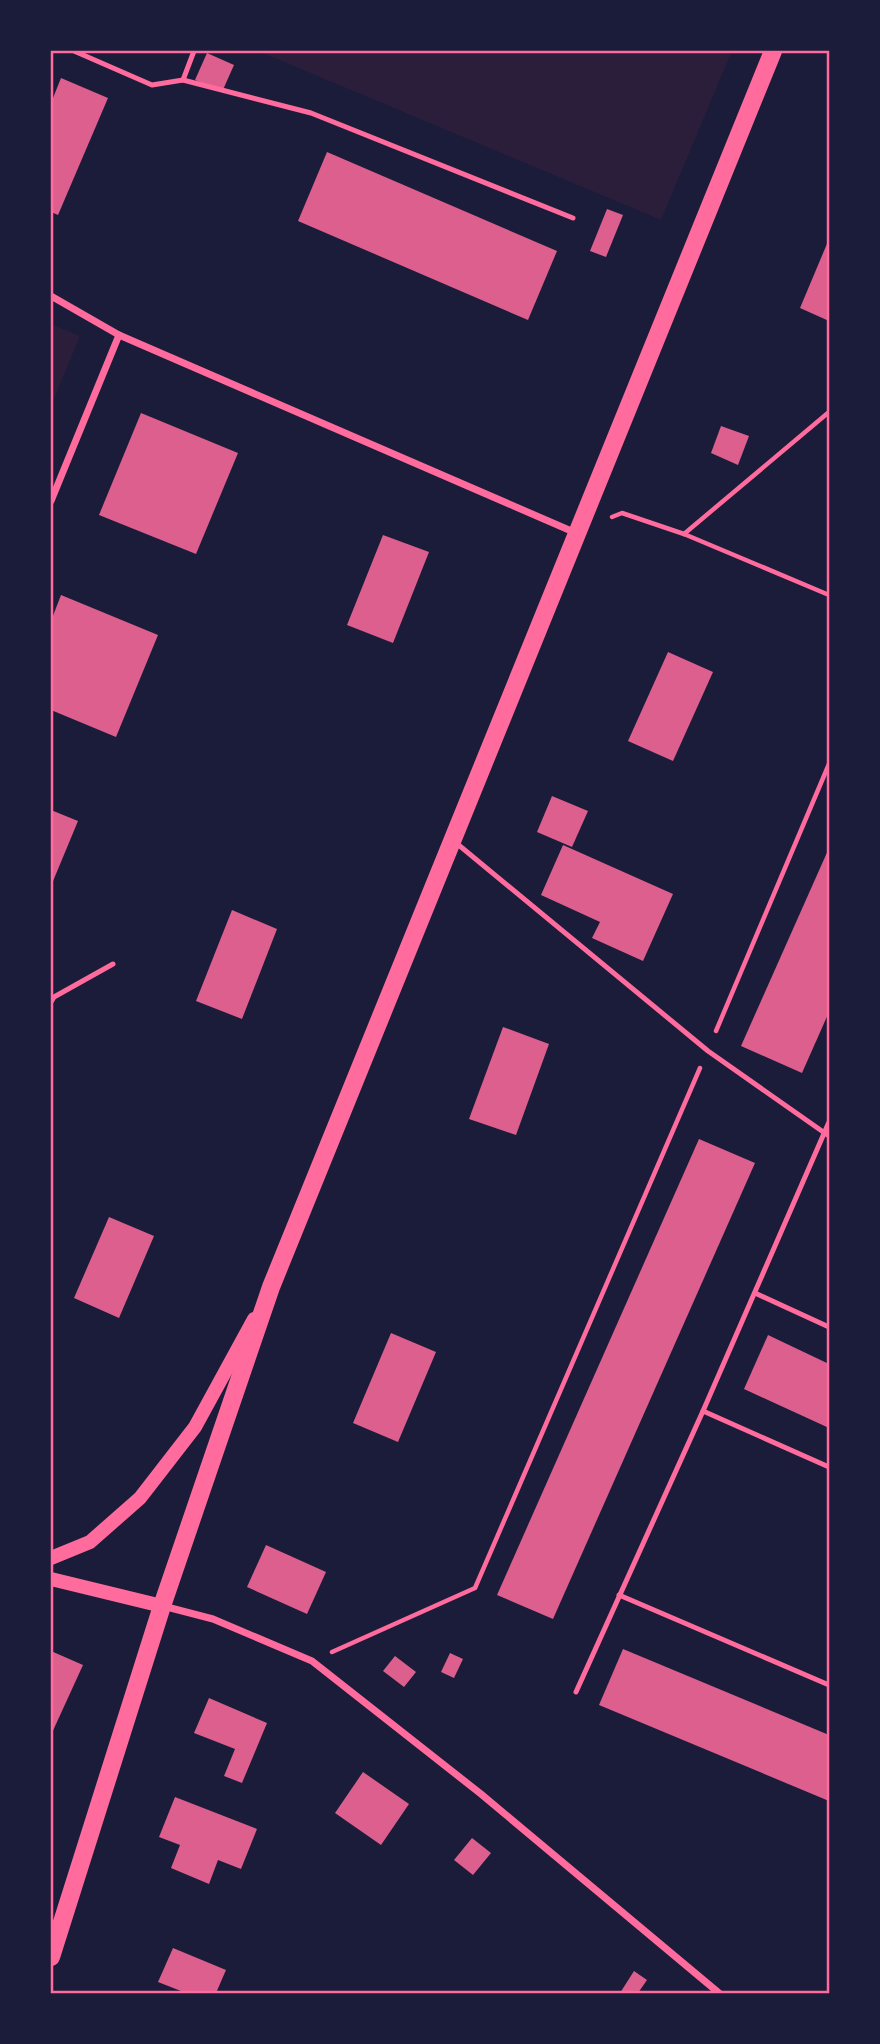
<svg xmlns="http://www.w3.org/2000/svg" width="880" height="2044" font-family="'Open Sans',sans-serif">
  <rect width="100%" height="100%" fill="#1b1b3a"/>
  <g fill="#2a1e3b">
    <path d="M258,51H732L661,220Z"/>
    <path d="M51,324L80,336L51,406Z"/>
  </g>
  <g fill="#dd5f8e">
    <path d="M207,53L234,65L222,92L195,80Z"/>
    <path d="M61,78L108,98L58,215L51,212V103Z"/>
    <path d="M327,152L557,251L528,320L298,221Z"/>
    <path d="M607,209L623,215L606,257L590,251Z"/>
    <path d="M829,239V321L800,308Z"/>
    <path d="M141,413L238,453L196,554L99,515Z"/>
    <path d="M721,426L749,436L738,465L711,453Z"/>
    <path d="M383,535L429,552L393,643L347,625Z"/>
    <path d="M61,595L158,635L116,737L51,710V621Z"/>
    <path d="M668,652L713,672L673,761L628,741Z"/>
    <path d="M552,796L588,811L572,847L537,832Z"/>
    <path d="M51,810L78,821L51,886Z"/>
    <path d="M563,845L673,894L643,961L592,938L600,922L541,895Z"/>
    <path d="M829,848V1012L802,1073L741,1046Z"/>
    <path d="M232,910L277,929L242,1019L196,1001Z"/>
    <path d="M503,1027L549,1044L516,1135L469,1119Z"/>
    <path d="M699,1139L755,1163L553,1619L497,1595Z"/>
    <path d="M109,1217L154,1236L119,1318L74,1298Z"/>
    <path d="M391,1333L436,1352L398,1442L353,1423Z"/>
    <path d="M768,1335L829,1364V1428L744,1389Z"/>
    <path d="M266,1545L326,1572L307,1614L247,1587Z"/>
    <path d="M623,1649L829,1735V1801L599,1705Z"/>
    <path d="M51,1651L83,1665L51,1735Z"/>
    <path d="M450,1653L463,1659L454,1678L441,1672Z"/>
    <path d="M395,1656L416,1672L404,1687L383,1671Z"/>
    <path d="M209,1698L267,1723L242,1783L224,1776L235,1749L194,1733Z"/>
    <path d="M363,1772L409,1804L381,1845L335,1813Z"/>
    <path d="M175,1797L257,1829L241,1869L218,1860L209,1884L171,1868L180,1845L159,1837Z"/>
    <path d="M472,1838L491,1853L473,1875L454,1860Z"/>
    <path d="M173,1948L226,1970L216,1993H186L158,1982Z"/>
    <path d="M634,1971L647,1980L638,1993H620Z"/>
  </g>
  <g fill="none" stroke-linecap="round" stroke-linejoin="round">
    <g stroke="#ff6b9d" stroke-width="4.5">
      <path d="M612,517L622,513L684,534L829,595"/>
      <path d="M684,534L829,412"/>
      <path d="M716,1031L829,764"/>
      <path d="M332,1652L475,1588L700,1068"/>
    </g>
    <g stroke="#ff6b9d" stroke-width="5">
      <path d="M74,51L152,85L183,80L194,51"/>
      <path d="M183,80L311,113L573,218"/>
      <path d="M455,842L708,1051L829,1136"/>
      <path d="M51,1002L54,997L113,964"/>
      <path d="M755,1293L829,1327"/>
      <path d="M703,1411L829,1467"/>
      <path d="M619,1595L829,1685"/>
      <path d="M576,1692L703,1411L829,1122"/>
    </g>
    <g stroke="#ff6b9d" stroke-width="7">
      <path d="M51,296L119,335L576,533"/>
      <path d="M51,501L119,335"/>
      <path d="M163,1606L213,1619L312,1661L481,1794L719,1993"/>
    </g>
    <g stroke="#ff6b9d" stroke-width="14">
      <path d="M51,1558L90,1542L140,1498L195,1427L254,1319"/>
      <path d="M51,1579L162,1606"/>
    </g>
    <path stroke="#ff6b9d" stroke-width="18" d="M51,1957L162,1606L271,1287L773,51"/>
  </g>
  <rect width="880" height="2044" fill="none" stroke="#1b1b3a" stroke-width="105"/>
  <rect x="52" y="52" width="776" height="1940" fill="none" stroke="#ff6b9d" stroke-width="2.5"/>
</svg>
